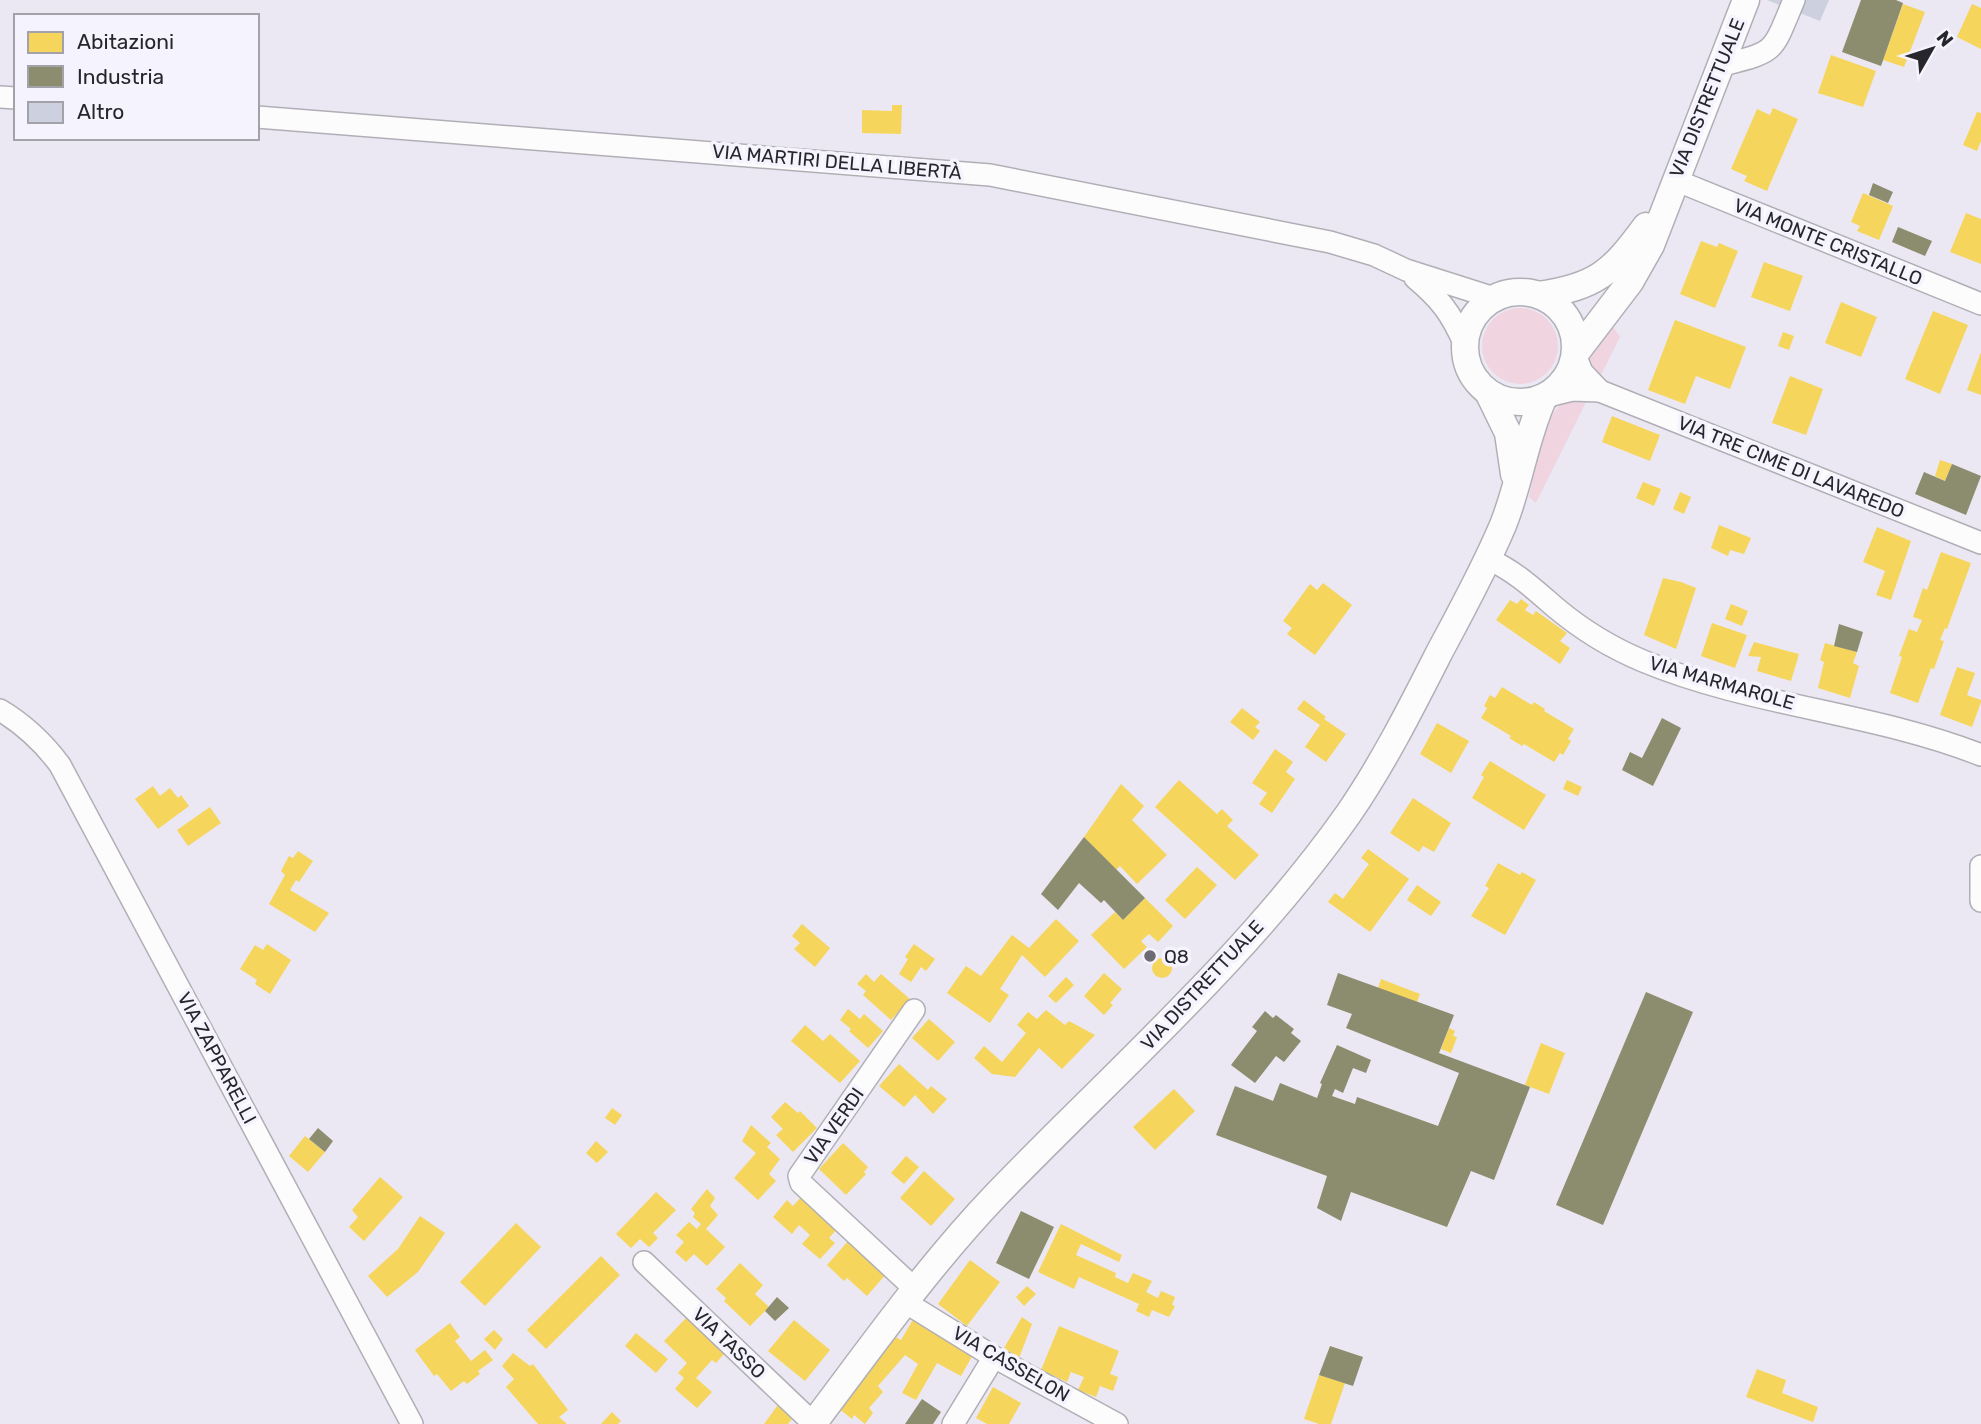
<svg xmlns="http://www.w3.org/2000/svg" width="1981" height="1424" font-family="Rubik,sans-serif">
  <rect width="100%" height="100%" fill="#ebe8f3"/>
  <g fill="#f0d5e0">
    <circle cx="1520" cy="346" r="38"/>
    <path d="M1611,324L1620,337L1599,379L1588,364V356Z"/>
    <path d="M1588,398L1536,503L1529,497C1537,464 1538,420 1567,399Z"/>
  </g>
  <g fill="#f6d55c">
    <path d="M1903,4L1925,12L1904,67L1883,60Z"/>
    <path d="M1972,4L1981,8V49L1957,37Z"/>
    <path d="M1831,55L1876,71L1863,107L1818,93Z"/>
    <path d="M892,105H902L901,134L862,133V110L892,111Z"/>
    <path d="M1773,108L1798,119L1767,191L1744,181L1747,176L1731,169L1757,109L1770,115Z"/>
    <path d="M1977,112L1981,113V141L1977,151L1963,145Z"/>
    <path d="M1863,193L1893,206L1879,240L1857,231L1860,226L1851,222Z"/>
    <path d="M1966,213L1981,219V264L1950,252Z"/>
    <path d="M1701,241L1717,247L1719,243L1738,251L1715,308L1680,294Z"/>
    <path d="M1764,262L1803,276L1790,311L1751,297Z"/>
    <path d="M1841,302L1877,317L1861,357L1825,343Z"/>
    <path d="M1933,311L1968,325L1940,394L1905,379Z"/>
    <path d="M1675,320L1746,347L1730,389L1696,376L1685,404L1648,390Z"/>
    <path d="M1783,332L1794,336L1789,350L1778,346Z"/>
    <path d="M1981,352V395L1967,390Z"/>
    <path d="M1790,376L1823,389L1806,435L1772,423Z"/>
    <path d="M1612,416L1660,435L1650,461L1602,442Z"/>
    <path d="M1940,460L1952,464L1945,481L1935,476Z"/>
    <path d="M1643,482L1661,489L1654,506L1636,498Z"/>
    <path d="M1680,492L1691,497L1684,514L1673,509Z"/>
    <path d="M1719,525L1751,538L1744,554L1730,550L1728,556L1711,548Z"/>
    <path d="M1877,527L1911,541L1891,600L1876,595L1885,571L1863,562Z"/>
    <path d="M1941,552L1971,563L1947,629L1945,628L1940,640L1944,641L1934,669L1931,668L1918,703L1890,693L1902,657L1899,656L1909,629L1917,632L1922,620L1913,617L1923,588L1927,590Z"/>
    <path d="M1663,578L1681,582L1696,588L1676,649L1644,635Z"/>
    <path d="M1323,583L1352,605L1315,655L1287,634L1292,628L1283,621L1310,584L1317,590Z"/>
    <path d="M1521,599L1529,605L1525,610L1533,615L1536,611L1567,633L1560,641L1570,648L1560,664L1496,620L1510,600L1517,604Z"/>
    <path d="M1731,604L1748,611L1742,626L1725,619Z"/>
    <path d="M1712,623L1747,635L1735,668L1701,656Z"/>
    <path d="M1754,642L1799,654L1791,681L1757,671L1761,657L1748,656Z"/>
    <path d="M1825,643L1857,652L1853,663L1859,666L1850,698L1818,688L1824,662L1820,660Z"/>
    <path d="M1957,667L1975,673L1967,695L1981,700V702L1972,727L1940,715Z"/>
    <path d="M1502,687L1532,705L1534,702L1545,709L1544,711L1574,729L1568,739L1571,741L1563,755L1560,753L1554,762L1524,744L1522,746L1509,738L1511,736L1481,718L1487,708L1484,706L1490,695L1495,698Z"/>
    <path d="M1304,700L1326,717L1324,719L1346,734L1326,762L1305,747L1320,725L1297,709Z"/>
    <path d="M1242,708L1260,722L1255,727L1260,731L1253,740L1230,722Z"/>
    <path d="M1437,723L1469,741L1451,773L1420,754Z"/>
    <path d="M1275,749L1293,762L1286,772L1295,779L1272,813L1259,804L1267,793L1252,783Z"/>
    <path d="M1490,761L1546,795L1524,830L1472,798L1484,777L1481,775Z"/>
    <path d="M1179,780L1217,814L1222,809L1233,820L1227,826L1259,855L1235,880L1155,807Z"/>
    <path d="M1567,780L1582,787L1578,796L1563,789Z"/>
    <path d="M1121,784L1144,806L1132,820L1167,855L1137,884L1120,866L1116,870L1084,837Z"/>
    <path d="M153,786L160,796L170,788L178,798L181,795L189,806L158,829L135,799Z"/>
    <path d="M1413,798L1451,823L1434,852L1423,846L1419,852L1390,833Z"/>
    <path d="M210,807L221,823L188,846L177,830Z"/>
    <path d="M1368,849L1409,879L1370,932L1328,902L1335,893L1343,899L1369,864L1361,858Z"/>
    <path d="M298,851L313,861L299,882L296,880L290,890L329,913L315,932L269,904L285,875L281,871L289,856L293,858Z"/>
    <path d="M1498,863L1520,875L1522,872L1536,880L1505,935L1471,916L1489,888L1485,886Z"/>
    <path d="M1197,867L1217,885L1185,919L1165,900Z"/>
    <path d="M1417,885L1441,902L1431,916L1407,900Z"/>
    <path d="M1145,898L1173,926L1158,942L1149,934L1141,941L1147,947L1124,969L1091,935L1115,912L1123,920Z"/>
    <path d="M1056,919L1079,941L1045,977L1022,955L1000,989L1009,995L990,1023L947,993L966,966L981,976L1012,935L1029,948Z"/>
    <path d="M802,924L830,948L815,967L794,949L800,943L792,936Z"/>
    <path d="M267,944L291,960L270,994L255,984L257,980L240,969L255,945L263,950Z"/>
    <path d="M914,944L935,959L926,971L921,967L911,982L899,974L908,959L905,957Z"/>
    <circle cx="1162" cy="968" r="10"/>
    <path d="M1104,973L1122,989L1110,1003L1113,1005L1104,1015L1084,996Z"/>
    <path d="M866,974L874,982L881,974L910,999L891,1020L863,995L866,991L857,984Z"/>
    <path d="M1066,977L1074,985L1056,1003L1048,996Z"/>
    <path d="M1381,979L1420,994L1417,1002L1378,988Z"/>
    <path d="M848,1009L860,1019L864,1014L883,1031L868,1048L849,1031L851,1029L840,1020Z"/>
    <path d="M1046,1010L1065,1025L1069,1021L1095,1035L1062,1069L1039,1048L1015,1077L992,1074L974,1058L984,1046L1002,1062L1026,1033L1017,1025L1028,1012L1037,1019Z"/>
    <path d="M929,1019L955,1042L938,1061L912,1038Z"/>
    <path d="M805,1025L823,1041L830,1034L860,1061L840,1083L791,1041Z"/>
    <path d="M1449,1028L1455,1031L1453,1036L1457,1037L1451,1053L1441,1049Z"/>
    <path d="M1541,1043L1565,1053L1549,1094L1525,1085Z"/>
    <path d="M899,1064L928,1090L931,1086L947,1099L933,1114L915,1095L904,1107L879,1086Z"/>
    <path d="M1174,1089L1195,1111L1155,1150L1133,1127Z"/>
    <path d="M785,1102L798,1113L800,1111L817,1128L793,1152L776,1135L783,1129L771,1117Z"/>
    <path d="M612,1108L622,1115L615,1125L605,1118Z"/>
    <path d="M751,1125L771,1143L767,1147L780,1159L769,1174L776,1181L758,1200L734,1178L756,1153L742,1141Z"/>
    <path d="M305,1136L325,1152L308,1172L289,1156Z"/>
    <path d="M596,1141L608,1152L597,1163L586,1153Z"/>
    <path d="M843,1143L868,1167L864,1172L866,1174L846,1195L819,1169Z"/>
    <path d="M906,1156L919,1167L904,1184L891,1173Z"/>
    <path d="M924,1171L955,1199L931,1226L900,1198Z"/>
    <path d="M380,1177L403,1197L364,1241L349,1227L358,1217L352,1210Z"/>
    <path d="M707,1189L715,1198L710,1206L718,1215L706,1229L725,1247L707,1266L694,1254L686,1262L675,1252L684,1242L676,1235L689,1222L697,1229L701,1224L693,1217L695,1213L691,1209Z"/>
    <path d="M656,1192L676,1210L653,1233L658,1238L649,1247L640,1239L631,1248L616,1234Z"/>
    <path d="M802,1196L837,1229L829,1238L835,1243L820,1259L802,1244L810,1235L799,1225L792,1234L773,1217L787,1200L793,1206Z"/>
    <path d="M420,1216L445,1233L418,1272L387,1297L368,1276L398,1249Z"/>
    <path d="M516,1223L541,1247L485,1306L460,1282Z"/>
    <path d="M1061,1224L1122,1255L1119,1262L1081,1244L1076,1255L1116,1273L1115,1277L1128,1283L1133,1273L1152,1281L1146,1292L1158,1298L1161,1291L1175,1297L1172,1305L1175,1306L1169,1317L1152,1310L1149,1317L1136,1311L1139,1304L1079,1277L1074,1289L1038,1272Z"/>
    <path d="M849,1240L887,1273L867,1296L847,1278L844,1281L827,1265Z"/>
    <path d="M601,1256L620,1275L546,1349L527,1330Z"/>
    <path d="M970,1260L1000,1282L967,1326L938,1304Z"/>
    <path d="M740,1263L763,1285L755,1294L769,1307L750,1326L724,1301L726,1298L716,1289Z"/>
    <path d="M1027,1286L1036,1294L1024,1306L1016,1297Z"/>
    <path d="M915,1316L975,1351L961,1376L937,1363L916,1400L902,1393L918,1364L905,1355L878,1386L883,1392L869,1408L873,1413L865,1424L854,1415L852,1419L838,1408L896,1337L901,1340Z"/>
    <path d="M687,1317L725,1353L716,1363L712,1360L696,1378L712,1392L697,1408L675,1389L684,1378L678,1373L687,1363L664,1341Z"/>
    <path d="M1022,1317L1032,1324L1019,1358L1004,1348Z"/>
    <path d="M794,1320L830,1350L805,1381L768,1351Z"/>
    <path d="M450,1323L460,1337L455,1341L471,1361L485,1350L493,1360L478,1371L480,1374L467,1384L464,1381L451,1391L437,1374L434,1376L415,1350Z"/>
    <path d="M1059,1326L1119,1351L1110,1374L1118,1377L1113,1391L1100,1386L1096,1397L1078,1390L1084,1377L1071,1372L1067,1382L1041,1370Z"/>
    <path d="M494,1330L503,1339L495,1350L484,1339Z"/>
    <path d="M636,1333L668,1359L656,1373L625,1346Z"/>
    <path d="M513,1353L530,1366L533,1364L568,1410L559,1417L567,1424H538L506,1387L514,1379L502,1366Z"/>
    <path d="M1757,1369L1786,1380L1782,1393L1818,1407L1813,1422L1746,1397Z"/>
    <path d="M1319,1375L1345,1383L1331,1424H1319L1304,1419Z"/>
    <path d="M993,1387L1021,1403L1009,1424H987L976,1418Z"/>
    <path d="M780,1402L796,1414L788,1424H764Z"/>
    <path d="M612,1412L621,1421L618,1424H601Z"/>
  </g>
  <g fill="#8c8c6e">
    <path d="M1861,0H1896L1903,3L1881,66L1842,52Z"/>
    <path d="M1873,183L1893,192L1888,203L1869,195Z"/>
    <path d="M1898,227L1932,241L1925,256L1892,242Z"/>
    <path d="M1952,464L1981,476L1966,515L1915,494L1924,472L1945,481Z"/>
    <path d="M1839,624L1863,632L1857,652L1834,646Z"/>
    <path d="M1662,718L1681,728L1653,786L1622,770L1630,752L1642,758Z"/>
    <path d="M1084,837L1145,898L1123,920L1104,900L1101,903L1079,883L1058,910L1041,894Z"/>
    <path d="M1338,973L1454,1015L1439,1053L1530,1087L1494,1180L1471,1171L1447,1227L1351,1192L1341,1221L1317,1208L1327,1176L1216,1135L1235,1086L1273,1101L1280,1083L1317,1098L1322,1084L1320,1083L1337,1045L1371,1060L1366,1073L1353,1068L1343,1093L1335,1089L1332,1096L1355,1104L1357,1097L1438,1126L1459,1073L1346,1028L1352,1014L1327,1005Z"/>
    <path d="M1646,992L1693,1012L1603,1225L1556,1205Z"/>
    <path d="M1265,1011L1273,1018L1276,1015L1294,1029L1291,1033L1301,1041L1284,1062L1276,1056L1255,1083L1231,1065L1257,1031L1252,1027Z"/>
    <path d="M318,1128L333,1141L325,1152L309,1139Z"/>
    <path d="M1021,1211L1054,1227L1029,1279L996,1263Z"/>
    <path d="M777,1297L789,1308L775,1321L765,1311Z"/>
    <path d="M1330,1346L1363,1357L1353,1386L1319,1375Z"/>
    <path d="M922,1399L941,1412L933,1424H905Z"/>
  </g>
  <path fill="#ccd0df" d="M1767,0H1829L1820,21Z"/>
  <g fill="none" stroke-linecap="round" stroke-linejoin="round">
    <g stroke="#b1afb6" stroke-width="24">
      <g id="minor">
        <path d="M1719,66C1777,51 1771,55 1794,0"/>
        <path d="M0,97L16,98"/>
        <path d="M257,117L990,175L1330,242L1374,255L1406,270L1494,298"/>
        <path d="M1675,180L1981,304"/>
        <path d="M1415,278C1440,299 1451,313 1464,343"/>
        <path d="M1600,391L1981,543"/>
        <path d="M1544,397L1572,390L1600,391L1582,372L1575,354"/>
        <path d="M1488,559C1515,571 1534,589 1556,608C1581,629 1612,648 1643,661C1751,706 1872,712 1981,755"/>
        <path d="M0,710C25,725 43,742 60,765L412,1424"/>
        <path d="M1981,866V901"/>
        <path d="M914,1010L799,1176L801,1183L915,1289"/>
        <path d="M644,1262L813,1423"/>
        <path d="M905,1302L994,1357L1117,1424"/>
        <path d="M953,1424L994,1357"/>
      </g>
    </g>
    <g stroke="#b1afb6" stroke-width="29">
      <g id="major">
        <circle cx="1520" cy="347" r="55"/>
        <path d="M1538,295C1597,287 1612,272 1646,226"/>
        <path d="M1575,354L1630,282L1651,245L1746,0"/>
        <path d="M1489,394L1508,433L1514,474"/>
        <path d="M813,1424C872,1346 929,1265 997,1194C1117,1070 1249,955 1349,813C1384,762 1412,706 1440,651C1462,610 1485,568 1503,525C1520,483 1525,438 1544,397"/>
      </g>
    </g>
    <use href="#minor" stroke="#fcfcfd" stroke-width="21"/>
    <use href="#major" stroke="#fcfcfd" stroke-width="26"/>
  </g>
  <circle fill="#6c6a72" stroke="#f5f3fe" stroke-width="2.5" cx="1150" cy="956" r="7"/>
  <g text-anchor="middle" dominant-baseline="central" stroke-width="7" stroke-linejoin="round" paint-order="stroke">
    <g font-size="19" fill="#28262d" stroke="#f5f3fe">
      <text transform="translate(1707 98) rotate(-68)">VIA DISTRETTUALE</text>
      <text transform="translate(837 162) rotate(5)">VIA MARTIRI DELLA LIBERTÀ</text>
      <text transform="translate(1828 242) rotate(22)">VIA MONTE CRISTALLO</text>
      <text transform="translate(1791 467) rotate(22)">VIA TRE CIME DI LAVAREDO</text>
      <text transform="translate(1722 683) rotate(16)">VIA MARMAROLE</text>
      <text transform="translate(1202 985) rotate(-47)">VIA DISTRETTUALE</text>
      <text transform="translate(217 1058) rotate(62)">VIA ZAPPARELLI</text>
      <text transform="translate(834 1126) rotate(-55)">VIA VERDI</text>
      <text transform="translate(729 1343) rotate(44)">VIA TASSO</text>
      <text transform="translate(1011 1364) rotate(30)">VIA CASSELON</text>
    </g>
    <g font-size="19" fill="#28262d" stroke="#f5f3fe" text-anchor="start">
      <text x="1164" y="956">Q8</text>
    </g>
  </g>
  <rect x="14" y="14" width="245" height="126" fill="#f5f3fe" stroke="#a3a1aa" stroke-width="2"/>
  <rect x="28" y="32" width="35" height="21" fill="#f6d55c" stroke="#a3a1aa" stroke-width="2"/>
  <text x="77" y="49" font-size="21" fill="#28262d">Abitazioni</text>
  <rect x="28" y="66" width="35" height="21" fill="#8c8c6e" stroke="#a3a1aa" stroke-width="2"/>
  <text x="77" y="84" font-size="21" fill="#28262d">Industria</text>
  <rect x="28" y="102" width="35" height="21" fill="#ccd0df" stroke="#a3a1aa" stroke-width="2"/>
  <text x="77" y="119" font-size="21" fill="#28262d">Altro</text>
  <g transform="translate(1932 49) rotate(51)" stroke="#f5f3fe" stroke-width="5" paint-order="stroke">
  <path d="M0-5L12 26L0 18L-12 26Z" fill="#28262d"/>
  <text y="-10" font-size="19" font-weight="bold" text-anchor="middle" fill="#28262d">N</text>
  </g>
</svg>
